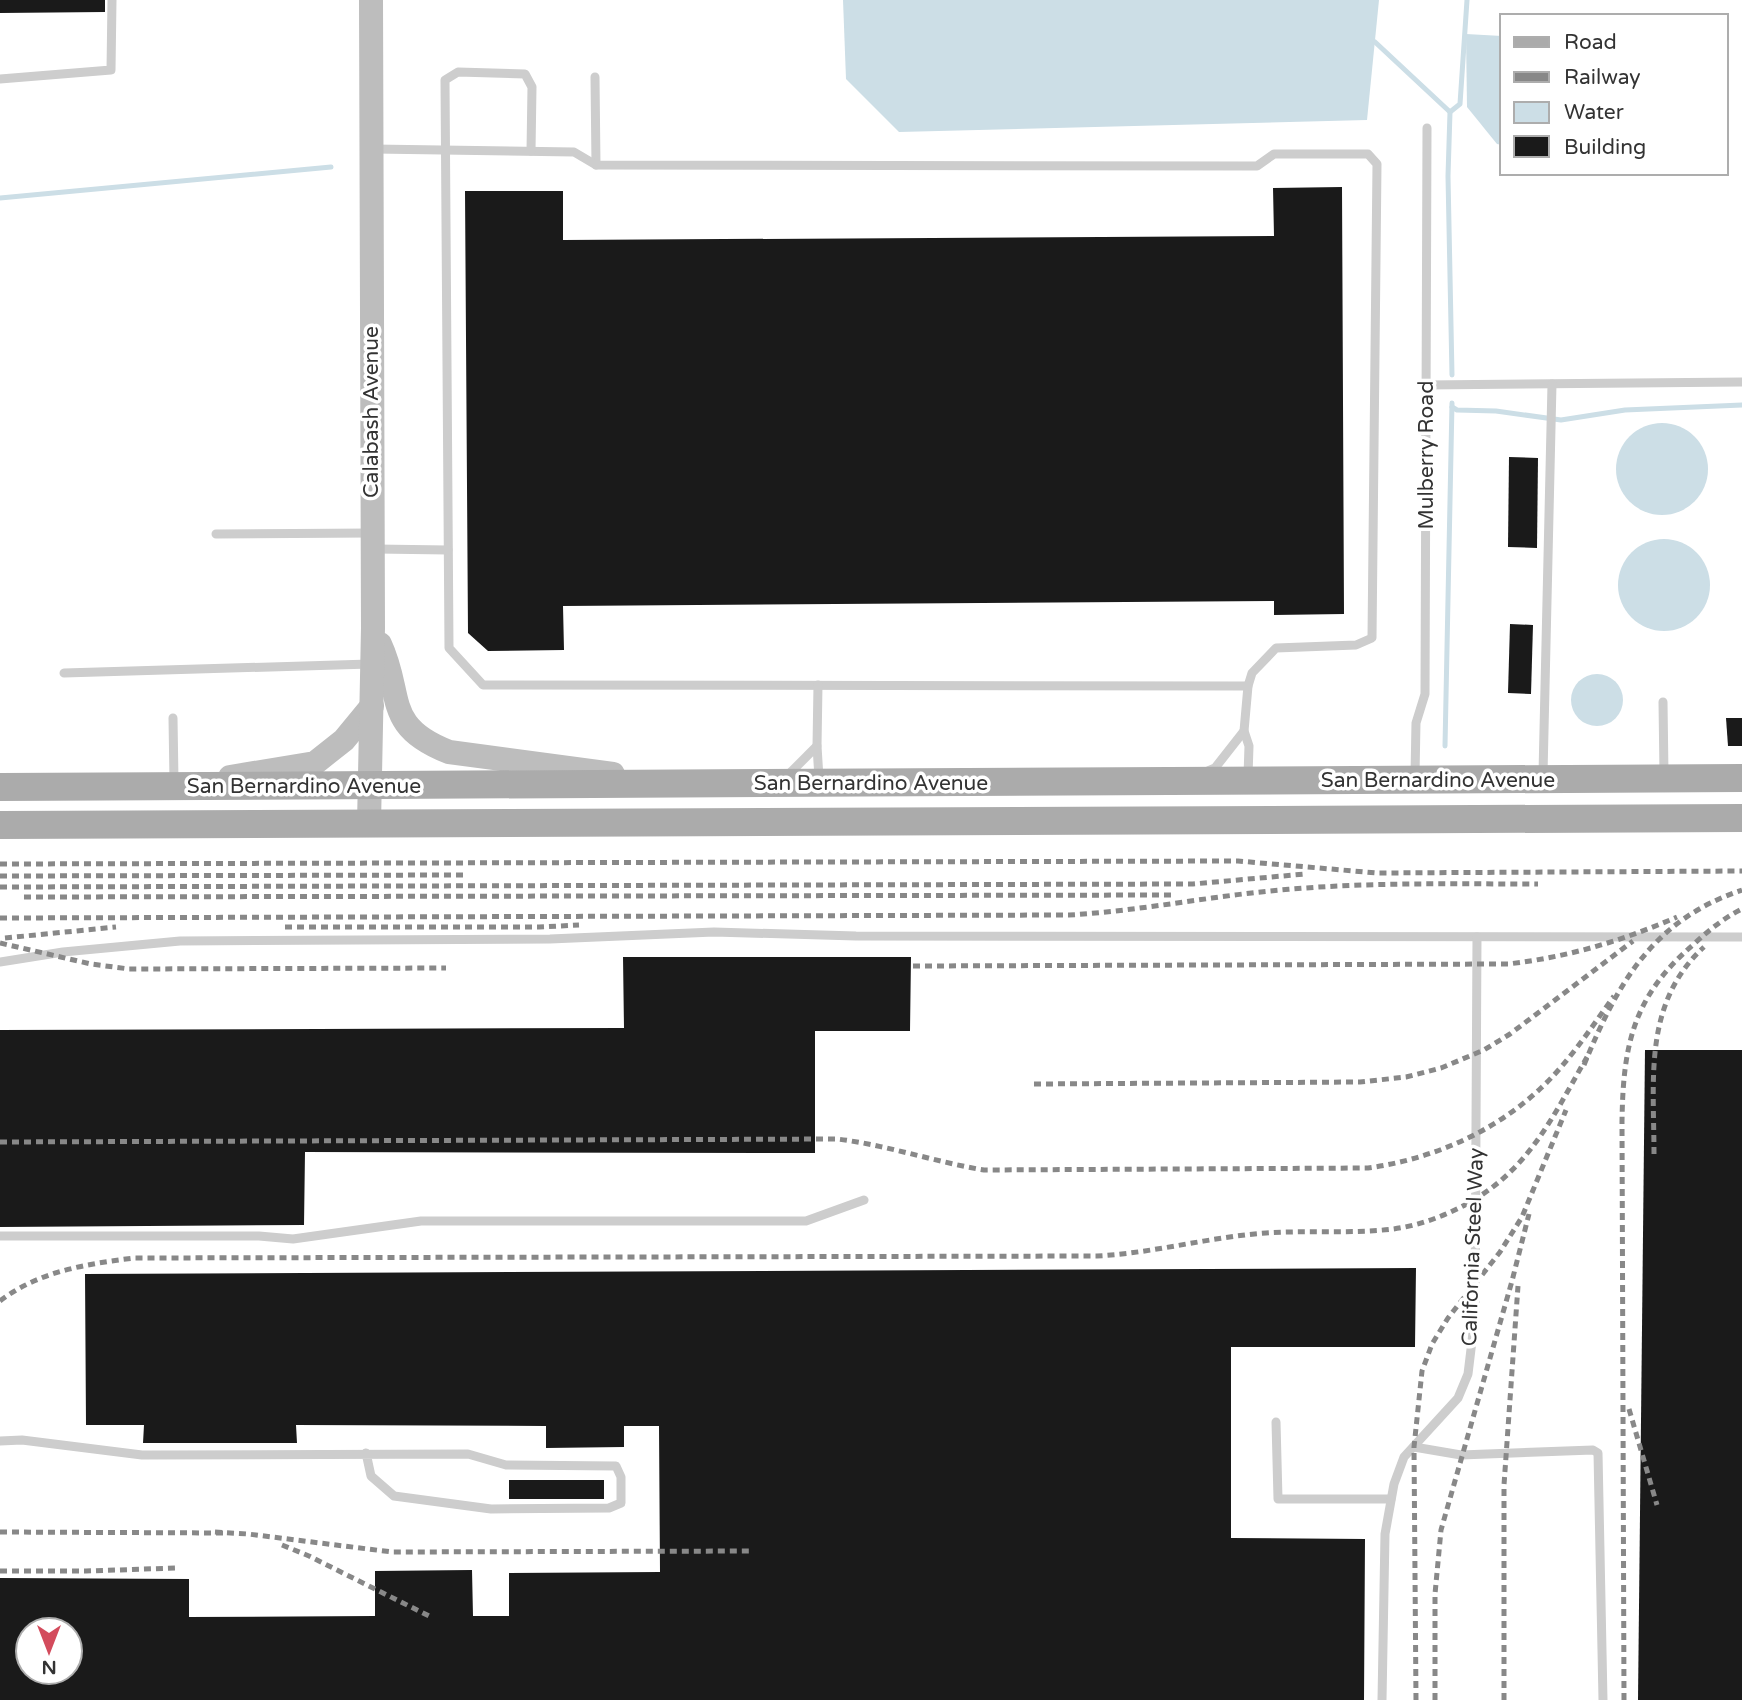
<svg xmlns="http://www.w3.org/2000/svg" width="1742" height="1700" font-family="'Varela Round',sans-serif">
  <rect width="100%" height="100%" fill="#fff"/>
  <g fill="#ccdee6">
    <path d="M843,0H1379L1367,120L899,132L846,79Z"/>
    <path d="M1466,34L1502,36V145L1497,144L1467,107Z"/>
    <circle cx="1662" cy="469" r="46"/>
    <circle cx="1664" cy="585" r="46"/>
    <circle cx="1597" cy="700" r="26"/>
  </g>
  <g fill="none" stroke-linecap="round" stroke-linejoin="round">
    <g stroke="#ccdee6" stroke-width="5">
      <path d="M1375,42L1450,112L1448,176L1452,375"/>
      <path d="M1450,112L1460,104L1467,0"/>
      <path d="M0,198L331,167"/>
      <path d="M1452,407L1457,410L1496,411L1561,420L1625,410L1742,405"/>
      <path d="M1445,746L1452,403"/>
    </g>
  </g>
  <g fill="#1a1a1a" fill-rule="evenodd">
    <path d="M0,0H105V12L0,13Z"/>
    <path d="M1342,187L1344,614L1274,615V601L563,606L564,650L488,651L468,633L465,191H563V240L1274,236L1273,188Z"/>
    <path d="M1509,457L1538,458L1537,548L1508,547Z"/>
    <path d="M1510,624L1533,625L1531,694L1508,693Z"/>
    <path d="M1726,718H1742V746H1728Z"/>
    <path d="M623,957H911L910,1031H815V1153L305,1152L304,1225L0,1227V1030L624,1028Z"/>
    <path d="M1645,1050H1742V1700H1638Z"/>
    <path d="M1416,1268L1415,1347H1231V1538L1365,1539L1364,1700H0V1578L189,1579V1617L375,1616V1571L472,1570L473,1616H509V1573L660,1572L659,1426H624V1447L546,1448V1426L296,1425L297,1443H143L144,1425H86L85,1274ZM28,1630H70V1672H28Z"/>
    <rect x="509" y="1480" width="95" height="19"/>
  </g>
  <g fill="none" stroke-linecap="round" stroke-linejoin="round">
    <g stroke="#cdcdcd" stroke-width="9">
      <path d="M595,77L596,165"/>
      <path d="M0,79L111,70L112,0"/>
      <path d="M374,149L574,152L596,165L1257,166L1274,154H1368L1377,164L1372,638L1356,645L1276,648L1252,673L1248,686L1244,731L1249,746L1248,776"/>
      <path d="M531,151L532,87L525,74L458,72L445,80L449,648L483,685L1248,686"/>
      <path d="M1426,385L1742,382"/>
      <path d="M216,534L371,533"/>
      <path d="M376,549L448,550"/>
      <path d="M64,673L370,664"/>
      <path d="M818,685L817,746L819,778"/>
      <path d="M1663,702L1664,774"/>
      <path d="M173,718L174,781"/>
      <path d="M1208,771L1215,768L1244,731"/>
      <path d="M1543,774L1552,384"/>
      <path d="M1415,775L1416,723L1425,694L1427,128"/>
      <path d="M786,777L817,746"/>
      <path d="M0,962L63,952L180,941L550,939L714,932L856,936L1742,937"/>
      <path d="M0,1236H259L293,1239L421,1221H806L864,1200"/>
      <path d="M1276,1422L1278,1499H1391"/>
      <path d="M0,1441L22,1440L142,1455L468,1454L506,1465L616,1466L621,1477V1503L609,1508L491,1509L394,1496L371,1476L366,1453"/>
      <path d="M1414,1447L1461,1455L1593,1450L1598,1453L1603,1700"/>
      <path d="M1382,1700L1385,1534L1394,1484L1404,1457L1458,1398L1468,1374L1475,1316L1477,937"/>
    </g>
    <g stroke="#bdbdbd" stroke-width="24">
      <path d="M380,644C404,695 382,726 449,752L613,774"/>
      <path d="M230,777L315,763L344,740L372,706"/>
      <path d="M369,824L373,628L371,0"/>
    </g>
    <g stroke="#ababab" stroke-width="28">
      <path d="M0,787L1742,778"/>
      <path d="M0,825L1742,818"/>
    </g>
    <g stroke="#888" stroke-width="5" stroke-dasharray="7 5" stroke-linecap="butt">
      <path d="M0,864L1238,861L1377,873L1742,871"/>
      <path d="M0,876L463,875"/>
      <path d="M0,887L1193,884L1305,874"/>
      <path d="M24,897L1176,895"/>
      <path d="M0,918L1069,915C1140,911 1210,896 1281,890C1366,882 1452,884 1538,884"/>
      <path d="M285,927H539L579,925"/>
      <path d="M5,938L116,927"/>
      <path d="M0,943L91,964L129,969L446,968"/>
      <path d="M913,966L1508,964C1568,957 1622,941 1677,917"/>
      <path d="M1584,1065C1618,982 1653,920 1742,890"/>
      <path d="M1034,1084L1360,1082L1406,1077L1441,1068L1484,1050L1510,1034L1633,941"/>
      <path d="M0,1142L837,1139C887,1145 935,1162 984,1170L1368,1168C1432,1159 1493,1133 1541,1088C1569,1062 1591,1028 1614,996"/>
      <path d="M1654,1154C1654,1079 1643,1003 1704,947"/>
      <path d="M0,1301C39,1271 87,1264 134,1258L1097,1256C1154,1253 1209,1237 1266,1233C1308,1230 1351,1234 1393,1229C1416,1226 1439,1218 1459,1208C1527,1174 1551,1120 1587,1057"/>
      <path d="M1629,1409L1657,1505"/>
      <path d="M0,1532L224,1533"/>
      <path d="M215,1532L248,1534L392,1552L751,1551"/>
      <path d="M282,1545L309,1556L433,1618"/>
      <path d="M0,1571H86L177,1568"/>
      <path d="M1416,1700L1414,1447L1422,1371L1432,1344L1448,1318L1500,1252L1522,1217L1566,1110"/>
      <path d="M1435,1700V1594L1441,1530L1512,1281L1529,1214"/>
      <path d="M1504,1700V1485L1518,1286"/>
      <path d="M1624,1700L1622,1122C1623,1045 1633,996 1694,944C1709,930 1724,918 1742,909"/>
    </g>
  </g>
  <g text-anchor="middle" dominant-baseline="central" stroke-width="7" stroke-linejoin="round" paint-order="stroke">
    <g font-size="21" fill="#333" stroke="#fff">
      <text transform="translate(371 412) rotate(-90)">Calabash Avenue</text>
      <text transform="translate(1426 455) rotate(-90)">Mulberry Road</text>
      <text x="1438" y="780">San Bernardino Avenue</text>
      <text x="871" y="783">San Bernardino Avenue</text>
      <text x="304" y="786">San Bernardino Avenue</text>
      <text transform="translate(1473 1247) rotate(-88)">California Steel Way</text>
    </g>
  </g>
  <rect x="1500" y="14" width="228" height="161" fill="#ffffff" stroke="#adadad" stroke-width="2"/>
  <rect x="1514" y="37" width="35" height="10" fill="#ababab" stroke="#adadad" stroke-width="2"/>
  <text x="1564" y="49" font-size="21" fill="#333333">Road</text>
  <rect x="1514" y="72" width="35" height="10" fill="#888888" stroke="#adadad" stroke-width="2"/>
  <text x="1564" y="84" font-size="21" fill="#333333">Railway</text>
  <rect x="1514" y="102" width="35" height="21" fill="#ccdee6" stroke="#adadad" stroke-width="2"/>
  <text x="1564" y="119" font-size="21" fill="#333333">Water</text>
  <rect x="1514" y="136" width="35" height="21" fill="#1a1a1a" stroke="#adadad" stroke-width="2"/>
  <text x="1564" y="154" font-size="21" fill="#333333">Building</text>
  <g transform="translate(49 1651) rotate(180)"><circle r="33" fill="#ffffff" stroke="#adadad" stroke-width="2"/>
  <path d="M0-5L12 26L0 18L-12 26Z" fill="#d34b5c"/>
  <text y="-10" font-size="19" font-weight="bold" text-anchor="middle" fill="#333333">N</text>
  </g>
</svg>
